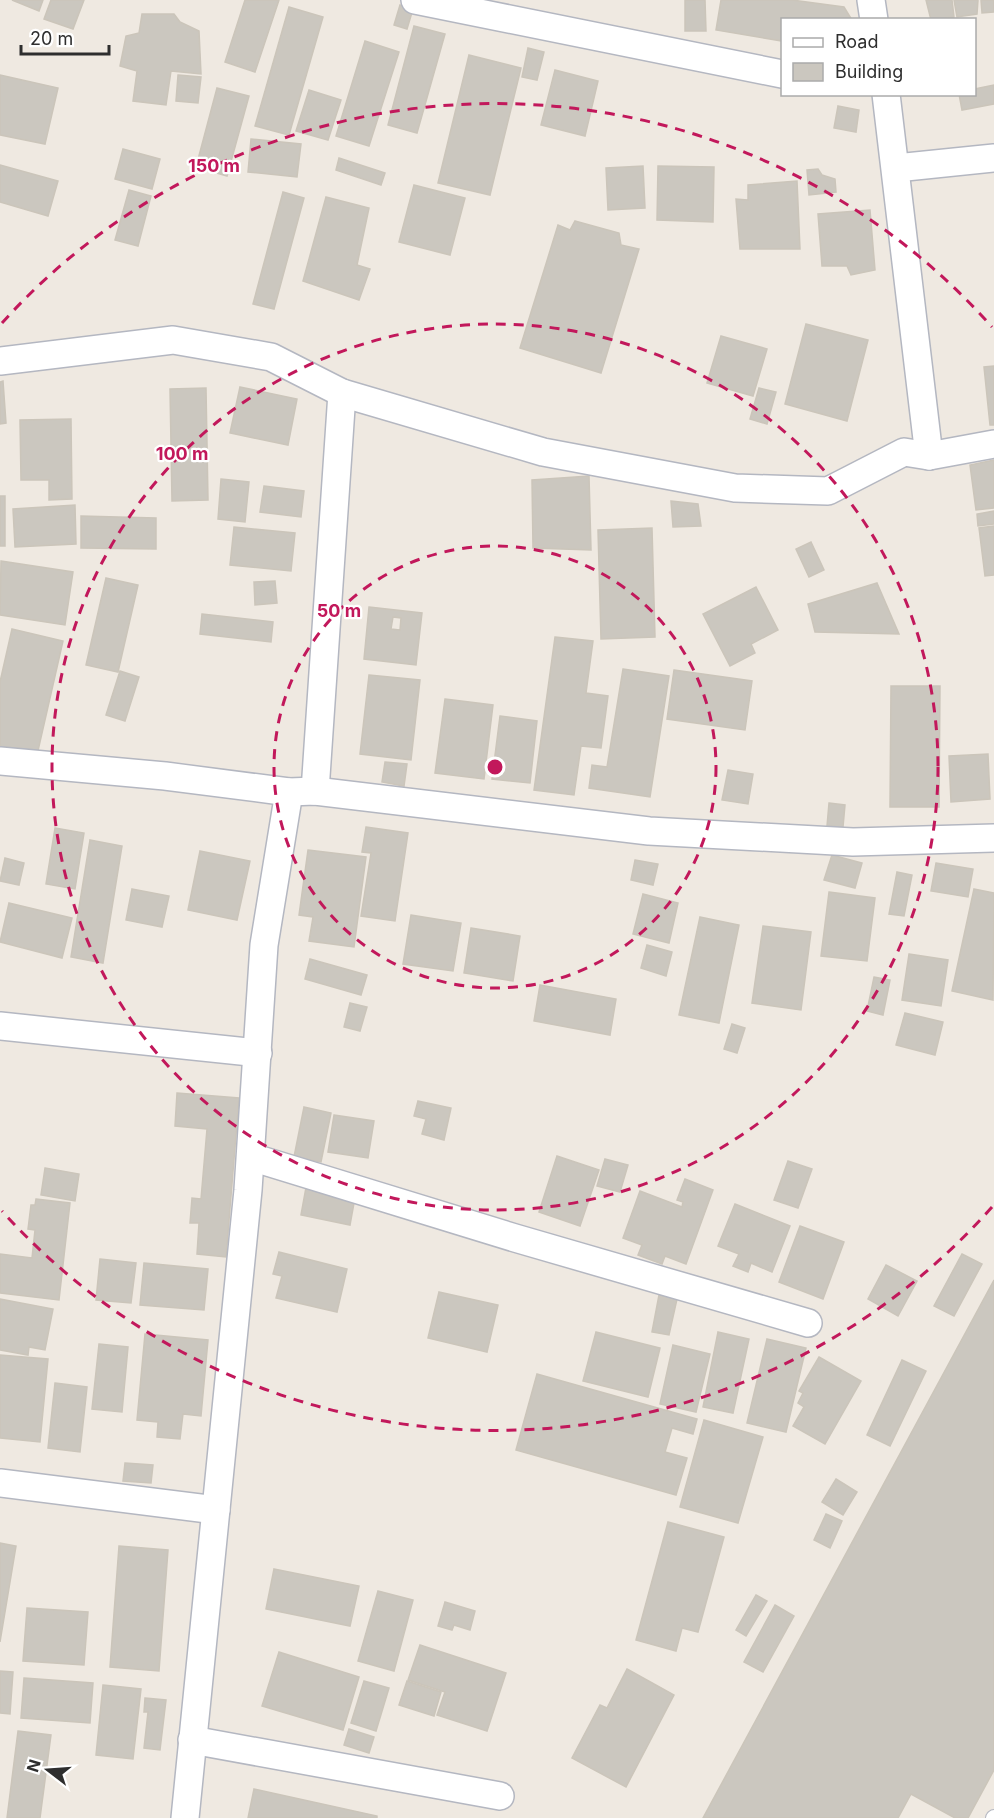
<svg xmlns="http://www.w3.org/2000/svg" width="994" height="1818" font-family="Inter,sans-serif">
  <rect width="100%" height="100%" fill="#efe9e1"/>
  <g fill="#cbc7bf" stroke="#cbc5ba" stroke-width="1.5" fill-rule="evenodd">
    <path d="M12,0H43L39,11Z"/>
    <path d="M51,0H84L73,29L44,19Z"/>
    <path d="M245,0H279L255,72L225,62Z"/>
    <path d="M685,0H705L706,31H685Z"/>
    <path d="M721,0H792L844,7L852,20H782V41L716,30Z"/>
    <path d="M926,0H952L954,17L931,20Z"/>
    <path d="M954,0H978L977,14L957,17Z"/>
    <path d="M981,0H994V12L982,13Z"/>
    <path d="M400,5L413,9L407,29L394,25Z"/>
    <path d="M289,7L323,17L289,135L255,126Z"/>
    <path d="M142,14H174L180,22L199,31L201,74L171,71L166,105L133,101L137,71L120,66L126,36L139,33Z"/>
    <path d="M414,26L445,34L417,133L388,125Z"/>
    <path d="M365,41L399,52L369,146L336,136Z"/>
    <path d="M528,48L544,52L537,80L522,77Z"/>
    <path d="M469,55L521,68L490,195L438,183Z"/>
    <path d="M555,70L598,81L585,136L541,125Z"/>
    <path d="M0,75L58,88L45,144L0,135Z"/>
    <path d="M178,75L201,77L198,103L176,101Z"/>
    <path d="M994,85V104L962,110L959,94H974V89Z"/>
    <path d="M217,88L249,96L227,176L196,167Z"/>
    <path d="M309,90L341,100L328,140L296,131Z"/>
    <path d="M838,106L859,110L856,132L834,128Z"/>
    <path d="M251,139L301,144L297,177L248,172Z"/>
    <path d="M123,149L160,159L152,189L115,179Z"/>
    <path d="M339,158L385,173L381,185L336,170Z"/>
    <path d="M0,165L58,181L48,216L0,202Z"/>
    <path d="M643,166L645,208L608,210L606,168Z"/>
    <path d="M658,166L714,167L713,222L657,220Z"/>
    <path d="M818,169L822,175L835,179L836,192L809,195L807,170Z"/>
    <path d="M797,181L800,249H740L736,199L748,200V185Z"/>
    <path d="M414,185L465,198L450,255L399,242Z"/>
    <path d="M129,190L151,196L138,246L115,240Z"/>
    <path d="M283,192L304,198L274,309L253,304Z"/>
    <path d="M326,197L369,208L357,265L370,269L359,300L303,281Z"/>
    <path d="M870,210L875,270L851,275L847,266H822L818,214Z"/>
    <path d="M575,221L619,233L621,245L639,249L601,373L520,348L558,225L570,230Z"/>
    <path d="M806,324L868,340L847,421L785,404Z"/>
    <path d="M721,336L767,349L753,396L707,383Z"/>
    <path d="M994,366V425H990L984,367Z"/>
    <path d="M3,381L6,423L0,424V382Z"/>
    <path d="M240,387L297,399L288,445L230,433Z"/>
    <path d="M206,388L208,500L172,501L170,389Z"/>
    <path d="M759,388L776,392L767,424L750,419Z"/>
    <path d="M71,419L72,499L49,500V480H21L20,420Z"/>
    <path d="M994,460V508L976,510L970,465Z"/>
    <path d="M589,476L591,550L533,548L532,480Z"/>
    <path d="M221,479L249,482L245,522L218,519Z"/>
    <path d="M264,486L304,491L301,517L260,512Z"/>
    <rect x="0" y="496" width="5" height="50"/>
    <path d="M671,501L698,504L701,526L673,527Z"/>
    <path d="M75,505L76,544L15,547L13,509Z"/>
    <path d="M994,511V524L978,526L977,514Z"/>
    <path d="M81,516L156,518V549L81,548Z"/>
    <path d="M994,526V575L985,576L979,528Z"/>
    <path d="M234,527L295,533L291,571L230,565Z"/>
    <path d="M652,528L655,637L601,639L598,530Z"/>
    <path d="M811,542L824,570L809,577L796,549Z"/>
    <path d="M1,561L73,572L65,625L0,615Z"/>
    <path d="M106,578L138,585L118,672L86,665Z"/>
    <path d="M275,581L277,603L255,605L254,582Z"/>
    <path d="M877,583L899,634L815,632L808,604Z"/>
    <path d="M756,587L778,630L751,644L755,653L730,666L703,614Z"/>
    <path d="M369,607L422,613L416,665L364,659ZM393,617L401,618L400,630L391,629Z"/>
    <path d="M202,614L273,622L271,642L200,634Z"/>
    <path d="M12,629L63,641L37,755L0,746V682Z"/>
    <path d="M555,637L593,641L586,693L608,696L601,748L581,746L574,795L534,790Z"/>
    <path d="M623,669L669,676L650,797L589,788L592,765L607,767Z"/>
    <path d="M674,670L752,681L745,730L667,719Z"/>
    <path d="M120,671L139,677L125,721L106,715Z"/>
    <path d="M369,675L420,680L411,760L360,754Z"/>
    <path d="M891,686H940L939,807H890Z"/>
    <path d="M445,699L493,705L484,779L435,773Z"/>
    <path d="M500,716L537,721L530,783L492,779Z"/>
    <path d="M988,754L990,799L951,802L949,756Z"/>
    <path d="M385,762L407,764L404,786L382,782Z"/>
    <path d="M728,770L753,774L748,804L722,800Z"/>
    <path d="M829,803L845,805L843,827L827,826Z"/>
    <path d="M366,827L408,833L395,921L361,916L371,853L362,852Z"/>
    <path d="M55,828L84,833L75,889L46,884Z"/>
    <path d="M90,840L122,846L103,963L71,957Z"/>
    <path d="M308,850L366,857L354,947L309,941L313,917L299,915Z"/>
    <path d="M200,851L250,861L237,920L188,910Z"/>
    <path d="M832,855L862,863L855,888L824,880Z"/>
    <path d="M5,858L24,863L19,885L0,881Z"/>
    <path d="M635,860L658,864L653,885L631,880Z"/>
    <path d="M936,863L973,869L968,897L931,891Z"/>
    <path d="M897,872L912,875L904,916L889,914Z"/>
    <path d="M132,889L169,896L162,927L126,920Z"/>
    <path d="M974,889L994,893L993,1000L952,991Z"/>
    <path d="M829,892L875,898L867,961L821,956Z"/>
    <path d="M643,894L678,903L669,943L633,934Z"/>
    <path d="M9,903L72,918L62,958L0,942Z"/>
    <path d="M411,915L461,923L453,971L403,964Z"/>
    <path d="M700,917L739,925L719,1023L679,1015Z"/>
    <path d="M763,926L811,932L801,1010L752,1003Z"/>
    <path d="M471,928L520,936L513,981L464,973Z"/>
    <path d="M647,945L672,952L666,976L641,968Z"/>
    <path d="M909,954L948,960L941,1006L902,1000Z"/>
    <path d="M310,959L367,975L361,995L305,979Z"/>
    <path d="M874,977L890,980L883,1015L867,1011Z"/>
    <path d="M540,985L616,999L610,1035L534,1021Z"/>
    <path d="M350,1003L367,1007L360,1031L344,1027Z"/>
    <path d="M905,1013L943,1022L935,1055L896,1045Z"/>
    <path d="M732,1024L745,1028L737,1053L724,1049Z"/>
    <path d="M177,1093L239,1098L226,1257L197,1254L199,1223H190L192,1198L201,1199L207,1129L175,1126Z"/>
    <path d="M418,1101L451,1108L444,1140L422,1134L426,1119L414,1116Z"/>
    <path d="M304,1107L331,1113L321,1162L294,1157Z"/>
    <path d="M334,1115L374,1121L368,1158L328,1152Z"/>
    <path d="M557,1156L599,1170L580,1226L539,1212Z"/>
    <path d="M605,1159L628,1165L620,1192L597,1186Z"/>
    <path d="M788,1161L812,1169L798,1208L774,1200Z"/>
    <path d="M45,1168L79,1174L75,1201L41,1195Z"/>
    <path d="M685,1179L713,1190L686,1264L665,1256L662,1264L638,1255L642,1245L623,1238L640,1191L682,1207L683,1202L677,1200Z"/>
    <path d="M307,1182L356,1192L350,1225L301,1215Z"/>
    <path d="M36,1199L70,1203L59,1300L0,1293V1254L32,1258L35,1230L28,1229L31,1205H35Z"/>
    <path d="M735,1204L790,1226L772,1272L751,1263L748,1272L733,1266L739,1254L718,1246Z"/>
    <path d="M800,1226L844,1242L823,1299L779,1282Z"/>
    <path d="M279,1252L347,1269L337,1312L276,1298L282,1276L273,1274Z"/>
    <path d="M962,1254L982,1264L954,1316L934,1306Z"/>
    <path d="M100,1259L136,1263L131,1303L96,1300Z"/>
    <path d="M144,1263L208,1269L204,1310L140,1305Z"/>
    <path d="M886,1265L917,1281L898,1316L868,1299Z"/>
    <path d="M994,1280V1770L968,1818H955L911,1794L898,1818H703Z"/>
    <path d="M439,1292L498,1305L487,1352L428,1338Z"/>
    <path d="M659,1295L677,1299L669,1335L652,1332Z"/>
    <path d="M0,1299L53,1309L45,1350L29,1347L28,1355L0,1350Z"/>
    <path d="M596,1332L660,1348L648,1397L583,1381Z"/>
    <path d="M718,1332L749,1339L733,1413L703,1407Z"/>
    <path d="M145,1334L208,1340L201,1416L183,1414L180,1439L157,1437L158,1422L137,1420Z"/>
    <path d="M767,1339L806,1348L786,1432L747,1423Z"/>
    <path d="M99,1344L128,1347L122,1412L92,1409Z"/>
    <path d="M673,1345L710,1354L696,1412L660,1404Z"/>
    <path d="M0,1355L48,1359L40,1442L0,1438Z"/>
    <path d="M819,1357L861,1381L825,1444L793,1426L804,1407L798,1403L803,1393L799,1391Z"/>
    <path d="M902,1360L926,1371L890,1446L867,1435Z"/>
    <path d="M537,1374L697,1419L693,1434L672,1428L665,1452L687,1458L676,1495L516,1450Z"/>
    <path d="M55,1383L87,1387L80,1452L48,1448Z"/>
    <path d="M704,1420L763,1437L738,1523L680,1507Z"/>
    <path d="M125,1463L153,1465L151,1483L123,1481Z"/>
    <path d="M836,1479L857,1492L843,1515L822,1502Z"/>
    <path d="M826,1514L842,1521L830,1548L814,1540Z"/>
    <path d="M668,1522L724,1537L698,1632L682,1628L676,1651L636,1640Z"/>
    <path d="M0,1543L16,1546L0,1642Z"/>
    <path d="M119,1546L168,1550L159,1671L110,1667Z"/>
    <path d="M274,1569L359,1586L350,1626L266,1609Z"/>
    <path d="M378,1591L413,1600L394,1671L358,1661Z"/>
    <path d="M756,1595L767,1601L746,1636L736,1630Z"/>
    <path d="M445,1602L475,1611L470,1630L454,1625L452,1630L438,1626Z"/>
    <path d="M775,1605L794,1616L763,1672L744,1662Z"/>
    <path d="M27,1608L88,1612L84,1665L23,1661Z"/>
    <path d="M420,1645L506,1673L487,1731L437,1715L445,1692L408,1680Z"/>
    <path d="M279,1652L359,1677L343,1730L262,1706Z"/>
    <path d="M627,1669L674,1695L626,1787L572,1758L600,1705L607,1708Z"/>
    <path d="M0,1671L13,1672L10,1714L0,1713Z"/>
    <path d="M24,1678L93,1683L90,1723L21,1718Z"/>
    <path d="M364,1681L389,1688L376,1731L351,1723Z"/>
    <path d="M407,1681L441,1692L434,1716L399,1705Z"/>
    <path d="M103,1685L141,1689L133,1759L96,1755Z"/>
    <path d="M145,1698L166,1700L160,1750L144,1748L148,1712H144Z"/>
    <path d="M349,1729L374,1737L369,1753L344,1745Z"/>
    <path d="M18,1731L51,1735L40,1818H7Z"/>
    <path d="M254,1789L377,1816V1818H248Z"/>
  </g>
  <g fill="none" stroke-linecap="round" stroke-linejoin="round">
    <g stroke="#b4b7c1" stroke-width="16">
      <path id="service" d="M993,1818L994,1817"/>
    </g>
    <g stroke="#b4b7c1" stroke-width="30">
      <g id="minor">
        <path d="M415,0L782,74"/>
        <path d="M871,0L874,20"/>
        <path d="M886,94L929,456"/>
        <path d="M896,168L994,158"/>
        <path d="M0,361L173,340L271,357L342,393L543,452L735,488L828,491L904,452L929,456L994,444"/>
        <path d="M0,761L165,776L289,792L315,791L649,831L853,842L994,838"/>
        <path d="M315,791L342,393"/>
        <path d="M0,1026L258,1053"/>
        <path d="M251,1157L515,1238L808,1323"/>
        <path d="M0,1483L216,1510"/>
        <path d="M192,1740L500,1796"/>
        <path d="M185,1818L248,1190L264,945L289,792"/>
      </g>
    </g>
    <use href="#service" stroke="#fff" stroke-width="14"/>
    <use href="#minor" stroke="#fff" stroke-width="27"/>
  </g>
  <g fill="none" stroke="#c2185b" stroke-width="3" stroke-dasharray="10 8">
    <circle cx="495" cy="767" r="221"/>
    <circle cx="495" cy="767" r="443"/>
    <path d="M992 1207A664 664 0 0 1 2 1211M2 323A664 664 0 0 1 992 327"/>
  </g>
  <circle cx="495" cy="767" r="9" fill="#c2185b" stroke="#fff" stroke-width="3"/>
  <g font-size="18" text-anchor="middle" font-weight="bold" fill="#c2185b" stroke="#fff" stroke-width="4.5" stroke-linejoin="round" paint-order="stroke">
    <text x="214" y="172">150 m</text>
    <text x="182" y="460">100 m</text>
    <text x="339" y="617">50 m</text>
  </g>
  <rect x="781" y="18" width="195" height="78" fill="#ffffff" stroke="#ababab" stroke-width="1.5"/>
  <rect x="793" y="38" width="30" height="9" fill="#ffffff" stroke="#ababab" stroke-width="1.5"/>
  <text x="835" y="48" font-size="18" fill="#2e2e2e">Road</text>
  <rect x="793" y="63" width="30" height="18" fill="#cbc7bf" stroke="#ababab" stroke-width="1.5"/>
  <text x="835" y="78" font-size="18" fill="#2e2e2e">Building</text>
  <g transform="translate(48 1770) rotate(287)" stroke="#ffffff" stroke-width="4.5" paint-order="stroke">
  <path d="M0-4.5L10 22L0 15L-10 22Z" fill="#2e2e2e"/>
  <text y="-9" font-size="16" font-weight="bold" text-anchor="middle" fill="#2e2e2e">N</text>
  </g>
  <path d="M21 45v9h88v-9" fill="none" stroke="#2e2e2e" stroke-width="3"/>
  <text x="30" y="45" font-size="18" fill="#2e2e2e" stroke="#ffffff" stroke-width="4.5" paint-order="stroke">20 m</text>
</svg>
